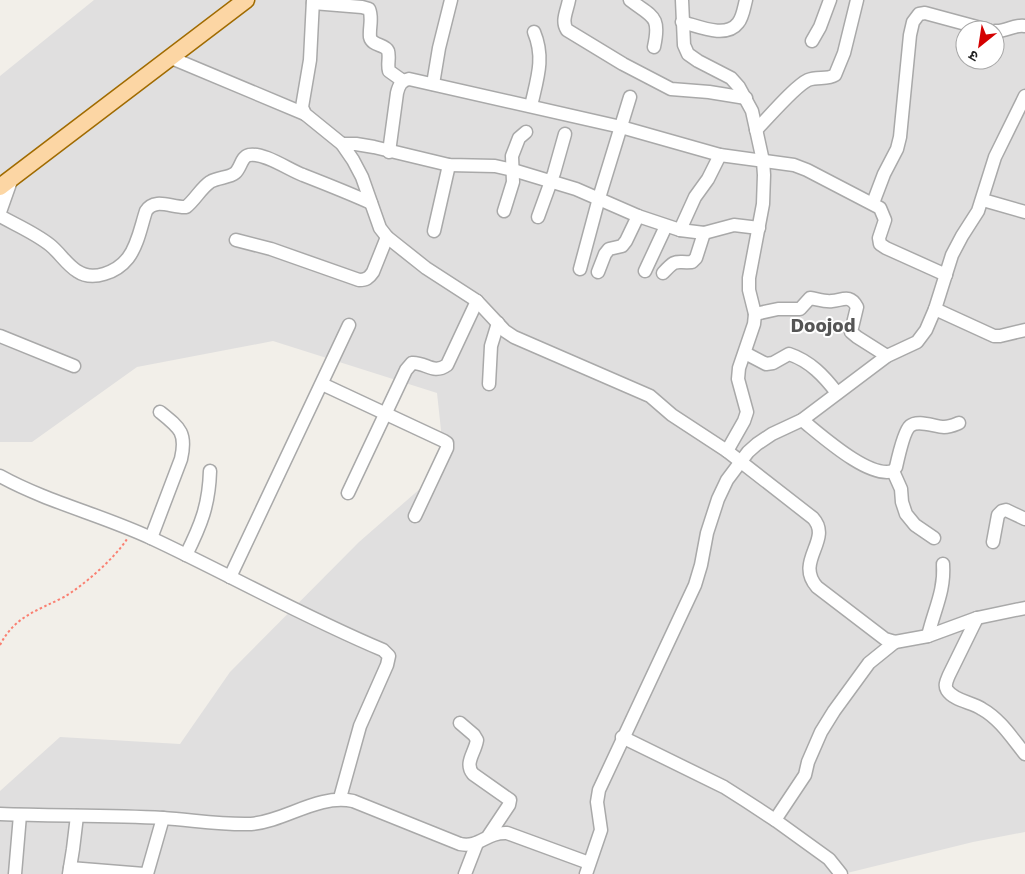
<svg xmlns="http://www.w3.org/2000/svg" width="1025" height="874" font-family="'Work Sans','Noto Sans Devanagari',sans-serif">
  <rect width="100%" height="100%" fill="#f2efe9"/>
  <path fill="#e0dfdf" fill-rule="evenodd" d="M94,0H1025V832L973,842L843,874H0V791L60,737L180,744L230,672L359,542L445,467L437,393L273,341L137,367L32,442H0V76ZM965,30H995V60H965Z"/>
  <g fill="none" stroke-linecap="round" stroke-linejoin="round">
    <g stroke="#a9a9a9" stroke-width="15">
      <g id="minor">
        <path d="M313,0L310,60L302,107L305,114L342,144L353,160L362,177L380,228L387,237L426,268L477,301L505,331L514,337L650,396L672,415L727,451L813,518C833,540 794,561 817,587L885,639L895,642L928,636L977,618L1025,608"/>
        <path d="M569,0C567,11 561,21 567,30L623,64L671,89L709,92L746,98"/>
        <path d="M630,0C652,17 661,15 654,47"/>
        <path d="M682,0L684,45L688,54L698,61L731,78L739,87L752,111L763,161L764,175L763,204L749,278V290L755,314L754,324L739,368L738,379L747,412L744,421L727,451"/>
        <path d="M313,3L362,7L369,9C373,18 369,27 370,37C372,46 385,44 388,51C390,57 387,65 389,71L403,81"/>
        <path d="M682,22C698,26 726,39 738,23C743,17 744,7 746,0"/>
        <path d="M995,31C1006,32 1014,24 1025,26"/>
        <path d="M812,41L820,27L830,0"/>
        <path d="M169,57L305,114"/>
        <path d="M433,84L439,48L451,0"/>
        <path d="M531,106C537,79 545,58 534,32"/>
        <path d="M756,130C768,118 795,86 808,80C817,76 827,80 835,75L844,53L857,0"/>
        <path d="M342,144H356L374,147L449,165L495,166L513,170L576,189L638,216L680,230L704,233L734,225L759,228"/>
        <path d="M389,152L397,93C399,85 401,81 409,79L621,127L720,155L794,165L807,170L880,208L885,220L879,238L880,244L886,248L946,275"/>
        <path d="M983,200L1025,212"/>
        <path d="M873,203L884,174L897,149L900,137L910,35L913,22L919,14L925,13L988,30"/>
        <path d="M504,211L513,182L512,156L519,138L526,132"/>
        <path d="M0,212L12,178"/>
        <path d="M0,216C16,225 35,233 50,245C60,253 66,264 77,271C93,282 117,272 128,258C138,245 141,226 146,211C155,197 172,208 186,207C195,200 201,188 210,182C218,177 229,178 235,173C241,168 241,157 249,155C264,152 289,170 303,175C326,184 349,193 371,203"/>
        <path d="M538,217L554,173L565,134"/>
        <path d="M680,230L695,197L708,179L720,155"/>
        <path d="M434,231L449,165"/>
        <path d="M236,240L271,249L359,280C366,280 369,278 373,272L387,237"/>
        <path d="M580,269L599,198L630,97"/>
        <path d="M645,271L666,226"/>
        <path d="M598,272L605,254L609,249L622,246L626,241L638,216"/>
        <path d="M663,273C677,258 674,263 692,262L696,258L704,233"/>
        <path d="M935,309L994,336H1000L1025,330"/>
        <path d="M755,314L778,309H800L810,298C817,299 825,302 832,301C843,300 850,294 857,307L851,332L857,337L887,356"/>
        <path d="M0,336L74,366"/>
        <path d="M745,353L766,364L773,363L789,354C810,361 824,376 837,393"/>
        <path d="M322,384L444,441L447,443V448L415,516"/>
        <path d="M489,384L491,346L498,323"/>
        <path d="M802,420C821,435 869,479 893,471L896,467C898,458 904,431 910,426C918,419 935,427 944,427C950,427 954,425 959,423"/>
        <path d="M893,471L901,489L902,502L906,514L915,525L934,538"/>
        <path d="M0,476C47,502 102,515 151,538C228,574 304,617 383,650L389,656L387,665L360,726L340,798"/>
        <path d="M348,493L406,370L412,363C426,362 433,375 447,365L477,301"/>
        <path d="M151,538L181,459C187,433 180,428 160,412"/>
        <path d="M993,542L998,515L1002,511L1006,510L1025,519"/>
        <path d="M186,555C201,525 209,505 210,471"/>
        <path d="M230,577L349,325"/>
        <path d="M977,618L949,675C947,680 944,685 947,690C954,701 972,702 982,709C1000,719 1012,738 1025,754"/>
        <path d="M928,636C934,610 945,591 943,564"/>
        <path d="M460,723L474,735L477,740C475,753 464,763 473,774L510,800L509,805L489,835"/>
        <path d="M622,737L724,787L746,801L775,820L829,859L841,874"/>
        <path d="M0,814C54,816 109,815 163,818C193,820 221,825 251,824C286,821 317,794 353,801L460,844C480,848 486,832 507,833L589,863"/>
        <path d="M775,820L805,775L808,762L821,732L834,711L869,663L895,642"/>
        <path d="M70,868L144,874"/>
        <path d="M15,874L20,815"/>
        <path d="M69,874L73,849L77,816"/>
        <path d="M147,874L163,818"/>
        <path d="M465,874L477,843"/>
        <path d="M586,874L601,830L597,802L599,790L695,585L701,565L707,533L718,499L727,480L748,452L757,444L772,434L802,420L887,356L917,342L926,330L935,309L952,255L962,236L978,211L995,157L1025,96"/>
      </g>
    </g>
    <g stroke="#a06b00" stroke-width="19">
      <path id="major" d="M0,187L246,0"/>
    </g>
    <path stroke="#fa8072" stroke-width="2" stroke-dasharray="2.5 2.5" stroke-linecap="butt" d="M0,645C15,616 37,611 64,597C83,586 115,558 127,539"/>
    <use href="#minor" stroke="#fff" stroke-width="12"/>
    <use href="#major" stroke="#fcd6a4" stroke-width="16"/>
  </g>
  <g text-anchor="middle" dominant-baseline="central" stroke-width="4" stroke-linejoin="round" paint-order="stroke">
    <g font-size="19" font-weight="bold" fill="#555" stroke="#fff">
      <text x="823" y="325">Doojod</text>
    </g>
  </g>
  <g transform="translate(980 45) rotate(210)"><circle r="24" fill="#ffffff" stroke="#a7a7a7"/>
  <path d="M0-4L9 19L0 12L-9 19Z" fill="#d40000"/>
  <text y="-8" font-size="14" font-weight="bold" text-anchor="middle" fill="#222222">उ</text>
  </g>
</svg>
